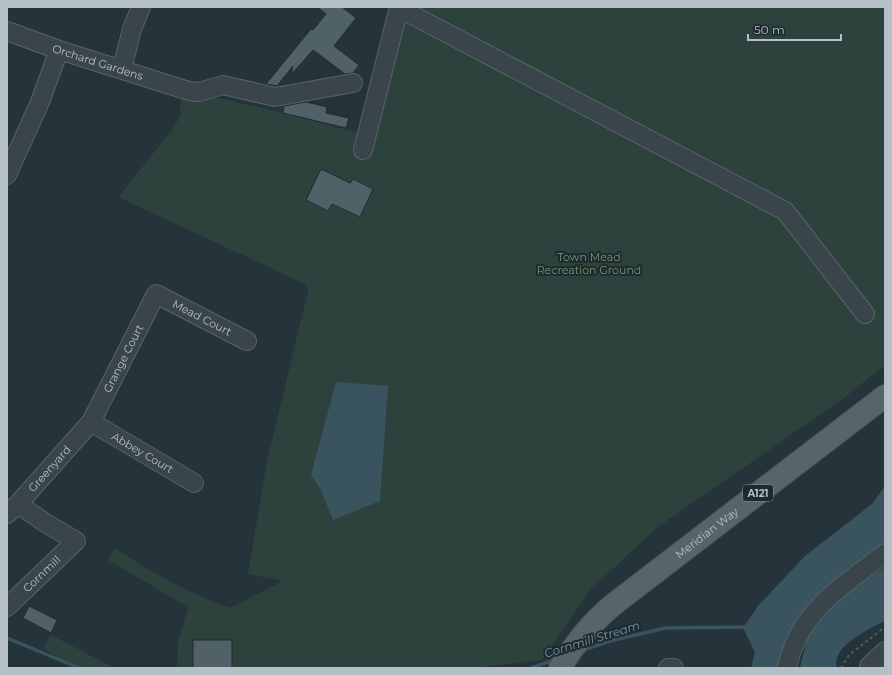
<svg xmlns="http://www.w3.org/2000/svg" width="892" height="675" font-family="Montserrat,sans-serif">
  <rect width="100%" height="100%" fill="#25343a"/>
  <g fill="#2d423c">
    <path d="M399,7H885V365L840,401L659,526L591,589L542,660L471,668H177L178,642L188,607L108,560L115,548C150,572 190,594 230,608L283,581L248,574L267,461L308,291L307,285L118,197L172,130L181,115L180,104L183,96L206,95L283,113L366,135Z"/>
    <path d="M51,635L113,667L116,668H75L43,648Z"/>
  </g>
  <g fill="#3a545f">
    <path d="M336,382L388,386L380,501L333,520L321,490L311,475Z"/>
    <path d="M885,486V544C840,577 790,609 779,668H751L755,652L743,628L758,606L805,556L872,504Z"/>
    <path d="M885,567V621C870,628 830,647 837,668H800L809,630L851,588Z"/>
  </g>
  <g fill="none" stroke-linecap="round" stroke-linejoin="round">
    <g stroke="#3a545f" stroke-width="3.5">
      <path d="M7,638L79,668"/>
      <path d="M583,650L610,641L665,628L748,627"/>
      <path d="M531,668L554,660"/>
    </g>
  </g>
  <g fill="#516168" stroke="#202c31">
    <path d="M317,7H342L356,18L334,46L359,65L353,73L345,74L313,50L291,75L293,66L277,86L266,84L311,29L313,30L326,14Z"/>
    <path d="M306,102L327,107L326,113L349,118L346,128L283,113L284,106Z"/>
    <path d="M321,169L350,183L353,179L373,189L360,217L332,204L328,211L306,200Z"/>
    <path d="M29,606L57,620L51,633L23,618Z"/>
    <rect x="193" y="640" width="39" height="28"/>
  </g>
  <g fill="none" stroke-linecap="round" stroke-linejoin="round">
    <g stroke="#576368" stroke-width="20">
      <g id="minor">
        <path d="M399,8L785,211L865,314"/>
        <path id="s1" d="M7,31L59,50L189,91L199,92L223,85L275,97L353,83"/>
        <path d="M122,69L132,29L141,7"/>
        <path d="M363,150L399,7"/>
        <path d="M7,175L40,102L59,50"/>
        <path id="s2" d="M91,422L194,483"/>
        <path id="s3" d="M7,514L18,504L91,422L156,294L247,341"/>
        <path id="s4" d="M7,607L76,541L44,522L18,504"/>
        <path d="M869,666L885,651"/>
        <path d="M668,668H674"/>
        <path d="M787,668C799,610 842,587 885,553"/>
      </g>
    </g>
    <g stroke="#455156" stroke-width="24">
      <g id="major">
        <path id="s5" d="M560,668C575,643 592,622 614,604L885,396"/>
      </g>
    </g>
    <path stroke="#4c5e5b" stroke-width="2" stroke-dasharray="3 3" stroke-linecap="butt" d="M841,668L849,655L885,627"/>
    <use href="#minor" stroke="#39454a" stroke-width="18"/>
    <use href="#major" stroke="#57646a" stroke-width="22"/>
  </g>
  <g text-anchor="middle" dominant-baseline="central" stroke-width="4" stroke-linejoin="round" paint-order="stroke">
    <rect fill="#1e2a2f" stroke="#879399" stroke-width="1" x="743" y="485" width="30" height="16" rx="3"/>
    <g font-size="10" font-weight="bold" fill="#b4c0c6">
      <text x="758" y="493">A121</text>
    </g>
    <g font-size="11" fill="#b4c0c6" stroke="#1e2a2f">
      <text stroke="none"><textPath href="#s1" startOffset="96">Orchard Gardens</textPath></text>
      <text stroke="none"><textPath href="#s3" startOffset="320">Mead Court</textPath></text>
      <text stroke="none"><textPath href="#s3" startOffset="196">Grange Court</textPath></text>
      <text stroke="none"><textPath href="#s2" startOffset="60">Abbey Court</textPath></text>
      <text stroke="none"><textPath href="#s3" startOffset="62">Greenyard</textPath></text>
      <text stroke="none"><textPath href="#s5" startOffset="201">Meridian Way</textPath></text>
      <text stroke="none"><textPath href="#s4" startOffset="48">Cornmill</textPath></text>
    </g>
    <g font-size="11" fill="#769974" stroke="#1e2a2f">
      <text x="589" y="257">Town Mead<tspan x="589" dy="13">Recreation Ground</tspan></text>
    </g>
    <g font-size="12" font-style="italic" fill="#7798a6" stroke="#1e2a2f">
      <text transform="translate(592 639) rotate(-17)">Cornmill Stream</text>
    </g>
  </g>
  <rect width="892" height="675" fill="none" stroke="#b4c0c6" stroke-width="16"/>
  <path d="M748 34v6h93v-6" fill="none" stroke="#b4c0c6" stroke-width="2"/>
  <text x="754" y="34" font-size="12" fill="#b4c0c6" stroke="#1e2a2f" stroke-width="3" paint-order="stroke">50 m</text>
</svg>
